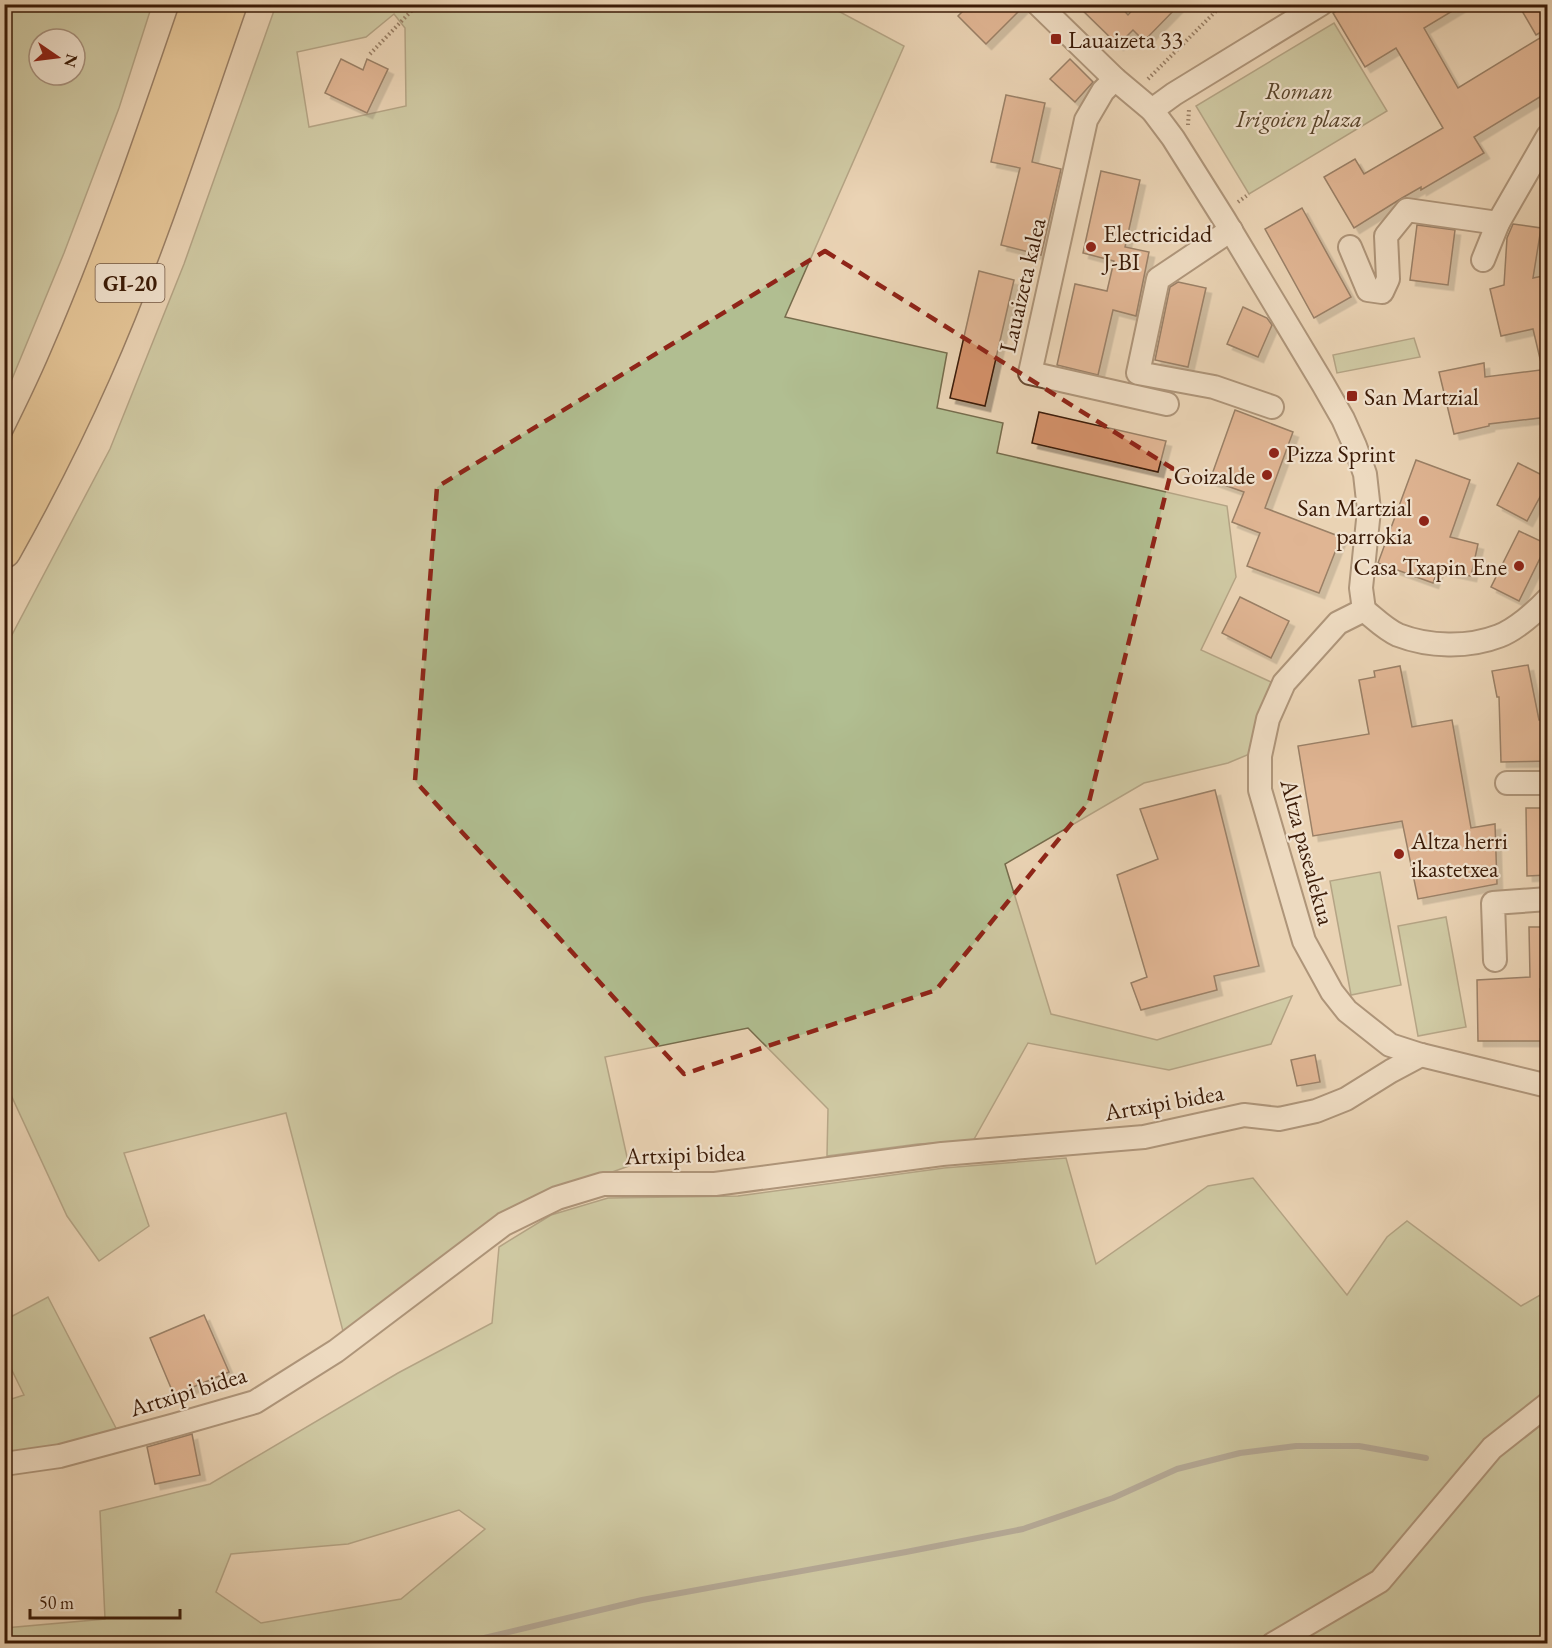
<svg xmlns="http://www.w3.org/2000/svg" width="1552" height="1648" font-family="'EB Garamond',serif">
  <defs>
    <filter id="shadow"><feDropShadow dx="5.5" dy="5.5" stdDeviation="0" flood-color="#0004"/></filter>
  </defs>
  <rect width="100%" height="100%" fill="#ead3b4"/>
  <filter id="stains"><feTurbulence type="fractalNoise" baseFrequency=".00333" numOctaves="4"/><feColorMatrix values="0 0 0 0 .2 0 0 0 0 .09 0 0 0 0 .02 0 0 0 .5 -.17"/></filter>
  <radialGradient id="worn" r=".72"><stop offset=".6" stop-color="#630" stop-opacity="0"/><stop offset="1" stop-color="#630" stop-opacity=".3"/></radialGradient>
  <g fill="#b1be91" stroke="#766c4c" stroke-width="1.5" fill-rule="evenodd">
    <path d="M5,4L152,5L119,108L64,253L5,396ZM39,39H75V75H39Z"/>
    <path d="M276,5H827L904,46L785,317L947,353L937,408L1003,423L997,453L1227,506L1236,577L1201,650L1271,682L1252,753L1228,763L1144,783L1005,864L1051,1014L1157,1040L1292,996L1271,1044L1169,1070L1028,1043L973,1141L918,1144L827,1156L828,1109L748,1028L605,1057L629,1166L520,1205L344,1335L286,1113L124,1153L149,1226L99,1261L67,1216L5,1082L4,650L110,449L184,264ZM394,14L405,28L406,106L309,127L297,52L366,37Z"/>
    <path d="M1334,23L1387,111L1249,194L1196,106Z"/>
    <path d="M1414,338L1420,357L1337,373L1333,355Z"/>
    <path d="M1380,872L1401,985L1351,995L1330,881Z"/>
    <path d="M1446,917L1466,1027L1418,1036L1398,926Z"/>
    <path d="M1066,1158L1096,1264L1208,1186L1253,1178L1347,1295L1387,1237L1407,1221L1521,1306L1547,1291V1643L5,1644V1628L105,1619L100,1511L210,1484L398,1373L492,1323L499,1247L551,1215L608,1198L738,1196L944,1168ZM459,1510L485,1529L401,1599L261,1623L216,1592L231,1554L348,1544Z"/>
    <path d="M48,1297L119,1434L5,1457V1401L24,1395L5,1356V1320Z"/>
  </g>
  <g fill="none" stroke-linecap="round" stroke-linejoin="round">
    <path stroke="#767772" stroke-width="6" d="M459,1644L642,1600L906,1552L1023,1529L1113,1498L1177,1469L1240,1453L1296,1446H1359L1426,1458"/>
  </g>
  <g fill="#d4916b" stroke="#3b1b07" stroke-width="1.5" filter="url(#shadow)">
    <path d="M970,4H1025V5L986,44L958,16Z"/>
    <path d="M1076,4H1118L1128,15L1138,4H1180L1144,41L1133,30L1118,45Z"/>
    <path d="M1348,4H1464L1424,28L1458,88L1548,33V92L1474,137L1484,153L1421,190V187L1402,198L1354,228L1324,177L1355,159L1364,174L1443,128L1396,48L1365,67L1333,13Z"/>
    <path d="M1518,4H1548V28L1536,35Z"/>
    <path d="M341,59L363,70L367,59L388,69L367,113L325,93Z"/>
    <path d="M1070,59L1093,82L1075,102L1050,79Z"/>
    <path d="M1006,95L1045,103L1032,162L1061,169L1041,255L1001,245L1020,168L991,162Z"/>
    <path d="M1101,171L1140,180L1125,247L1149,252L1136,316L1113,310L1098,375L1057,365L1075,284L1107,291L1114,261L1083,253Z"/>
    <path d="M1302,208L1351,297L1314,318L1265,229Z"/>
    <path d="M1513,224L1541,228L1533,278L1548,275V362L1541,363L1533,329L1501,336L1490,289L1504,285L1507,238Z"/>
    <path d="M1417,225L1455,230L1448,285L1410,280Z"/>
    <path d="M979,271L1014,280L985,406L950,398Z"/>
    <path d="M1178,282L1206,288L1188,367L1155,360L1170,287Z"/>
    <path d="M1243,307L1267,318L1272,325L1258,357L1227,344Z"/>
    <path d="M1484,363L1485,377L1548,369V417L1489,424V426L1454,434L1439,372Z"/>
    <path d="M1235,410L1293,432L1265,508L1341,537L1319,593L1247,566L1260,533L1232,522L1244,492L1210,480Z"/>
    <path d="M1039,412L1166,441L1158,472L1032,443Z"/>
    <path d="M1416,460L1470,480L1450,537L1478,544L1471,576L1438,569L1433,583L1378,563Z"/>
    <path d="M1518,463L1548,478V482L1527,521L1497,505Z"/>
    <path d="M1519,531L1547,544L1519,601L1491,587Z"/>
    <path d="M1240,597L1289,621L1271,658L1222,633Z"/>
    <path d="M1528,665L1539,720H1548V761L1501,762L1499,697H1497L1492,671Z"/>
    <path d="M1400,666L1412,727L1452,720L1471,828L1495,824L1497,884L1418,899L1402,821L1313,836L1298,746L1369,734L1359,680L1375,677L1374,671Z"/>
    <path d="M1215,790L1259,966L1214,976L1217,990L1141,1010L1131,983L1147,977L1117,875L1158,859L1140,809Z"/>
    <path d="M1526,808H1548V875L1527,876Z"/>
    <path d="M1529,927H1548V989H1540L1541,1041H1478L1477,980L1530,977Z"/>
    <path d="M1315,1055L1320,1082L1297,1086L1291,1060Z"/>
    <path d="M204,1315L229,1372L174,1395L150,1338Z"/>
    <path d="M192,1434L200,1475L155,1484L147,1447Z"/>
  </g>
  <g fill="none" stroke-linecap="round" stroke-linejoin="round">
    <g stroke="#674932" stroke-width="26">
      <g id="minor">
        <path d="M1038,4L1115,79L1152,110L1173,138L1224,219L1323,384L1343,419L1355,446L1365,474L1369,510L1361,588L1364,610"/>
        <path d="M1115,79L1103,91L1086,120L1030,373L1167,404"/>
        <path d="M1152,110L1174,94L1321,4"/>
        <path d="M1231,230L1158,279L1138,373L1214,387L1272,407"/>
        <path d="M1350,247L1368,290L1382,292L1388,279L1386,236L1407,210L1498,223"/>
        <path d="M1483,260L1498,223L1548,136"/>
        <path d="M1364,610L1338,623L1284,683L1268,719L1260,756V790L1304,941L1332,992L1347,1011L1390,1045L1421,1055L1548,1086"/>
        <path d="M1364,610C1374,618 1386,630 1398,635C1429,647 1468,648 1499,636C1515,630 1536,612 1548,599"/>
        <path d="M1507,783H1548"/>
        <path d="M1495,960L1493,903L1548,899"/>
        <path d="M4,1464L60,1456L175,1425L255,1402L336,1351L504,1224L557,1198L603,1184H715L942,1154L1144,1137L1244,1115L1279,1119L1316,1111L1346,1099L1391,1071L1421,1055"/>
        <path d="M1273,1644L1380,1581L1492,1448L1548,1404"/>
      </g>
    </g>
    <g stroke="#3b1b07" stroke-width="36">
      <g id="highway">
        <path d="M4,489C26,446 48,403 67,358C117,243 157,123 198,4"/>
        <path d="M4,551C37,492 67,433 94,372C147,253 187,127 230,4"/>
      </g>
    </g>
    <g stroke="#3b1b07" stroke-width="4" stroke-dasharray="1.5 3" stroke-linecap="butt">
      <path d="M370,54L418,4"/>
      <path d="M1148,79L1215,12L1209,4"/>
      <path d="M1188,125L1189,109"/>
      <path d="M1238,202L1249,194"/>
    </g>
    <use href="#minor" stroke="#f1e2ce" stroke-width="22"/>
    <use href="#highway" stroke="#e5ba7a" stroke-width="33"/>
  </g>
  <path d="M0 0H1552V1648H0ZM825,251L1172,468L1089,802L936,990L684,1074L415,781L437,487Z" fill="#ead3b4" fill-opacity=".55" fill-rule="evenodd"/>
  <path fill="none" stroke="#8f2418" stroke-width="4.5" stroke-dasharray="12 8" stroke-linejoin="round" d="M825,251L1172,468L1089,802L936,990L684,1074L415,781L437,487Z"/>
  <g fill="#8f2418" stroke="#f1e2ce" stroke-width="2">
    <rect x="1050" y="33" width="12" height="12" rx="3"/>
    <circle cx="1091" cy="247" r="6"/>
    <rect x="1346" y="390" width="12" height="12" rx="3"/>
    <circle cx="1274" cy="453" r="6"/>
    <circle cx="1267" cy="475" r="6"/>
    <circle cx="1424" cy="521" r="6"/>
    <circle cx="1519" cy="566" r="6"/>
    <circle cx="1399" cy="854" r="6"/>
  </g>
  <g text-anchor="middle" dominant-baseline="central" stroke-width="4.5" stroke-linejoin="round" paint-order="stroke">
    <rect fill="#f1e2ce" stroke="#725743" stroke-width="1.5" x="95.5" y="264" width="69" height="38" rx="4.5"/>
    <g font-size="22" font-weight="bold" fill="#3b1b07">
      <text x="130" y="283">GI-20</text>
    </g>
    <g font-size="24" fill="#3b1b07" stroke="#f1e2ce" text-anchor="start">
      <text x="1068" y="39">Lauaizeta 33</text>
      <text x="1103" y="233">Electricidad<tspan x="1103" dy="28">J-BI</tspan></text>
      <text x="1364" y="396">San Martzial</text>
      <text x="1286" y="453">Pizza Sprint</text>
      <text x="1255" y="475" text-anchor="end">Goizalde</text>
      <text x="1412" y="507" text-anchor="end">San Martzial<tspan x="1412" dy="28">parrokia</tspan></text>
      <text x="1507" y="566" text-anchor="end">Casa Txapin Ene</text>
      <text x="1411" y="840">Altza herri<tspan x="1411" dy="28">ikastetxea</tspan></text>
    </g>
    <g font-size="24" font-style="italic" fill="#58442a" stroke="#f1e2ce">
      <text x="1299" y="90">Roman<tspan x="1299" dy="28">Irigoien plaza</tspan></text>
    </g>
    <g font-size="24" fill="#3b1b07" stroke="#f1e2ce">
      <text transform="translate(1022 285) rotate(-77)">Lauaizeta kalea</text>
      <text transform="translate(1308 852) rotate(75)">Altza pasealekua</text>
      <text transform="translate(1164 1102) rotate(-10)">Artxipi bidea</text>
      <text transform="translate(685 1154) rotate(-2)">Artxipi bidea</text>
      <text transform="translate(188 1391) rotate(-17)">Artxipi bidea</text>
    </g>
  </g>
  <rect width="1552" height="1648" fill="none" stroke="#ead3b4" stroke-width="24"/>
  <rect x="6" y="6" width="1540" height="1636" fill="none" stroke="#3b1b07" stroke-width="3"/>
  <rect x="12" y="12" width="1528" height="1624" fill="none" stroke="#3b1b07" stroke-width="1.5"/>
  <g transform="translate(57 57) rotate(104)"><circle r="28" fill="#f1e2ce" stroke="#a8927e" stroke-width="1.5"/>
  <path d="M0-4.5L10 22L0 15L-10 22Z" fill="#8f2418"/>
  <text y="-9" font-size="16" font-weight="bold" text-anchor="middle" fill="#3b1b07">N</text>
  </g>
  <path d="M30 1609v9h150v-9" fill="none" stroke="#3b1b07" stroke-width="3"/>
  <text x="39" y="1609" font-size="18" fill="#3b1b07" stroke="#f1e2ce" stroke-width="4.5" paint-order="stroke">50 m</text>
  <rect width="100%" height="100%" filter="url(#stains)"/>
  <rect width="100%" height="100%" fill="url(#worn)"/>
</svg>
